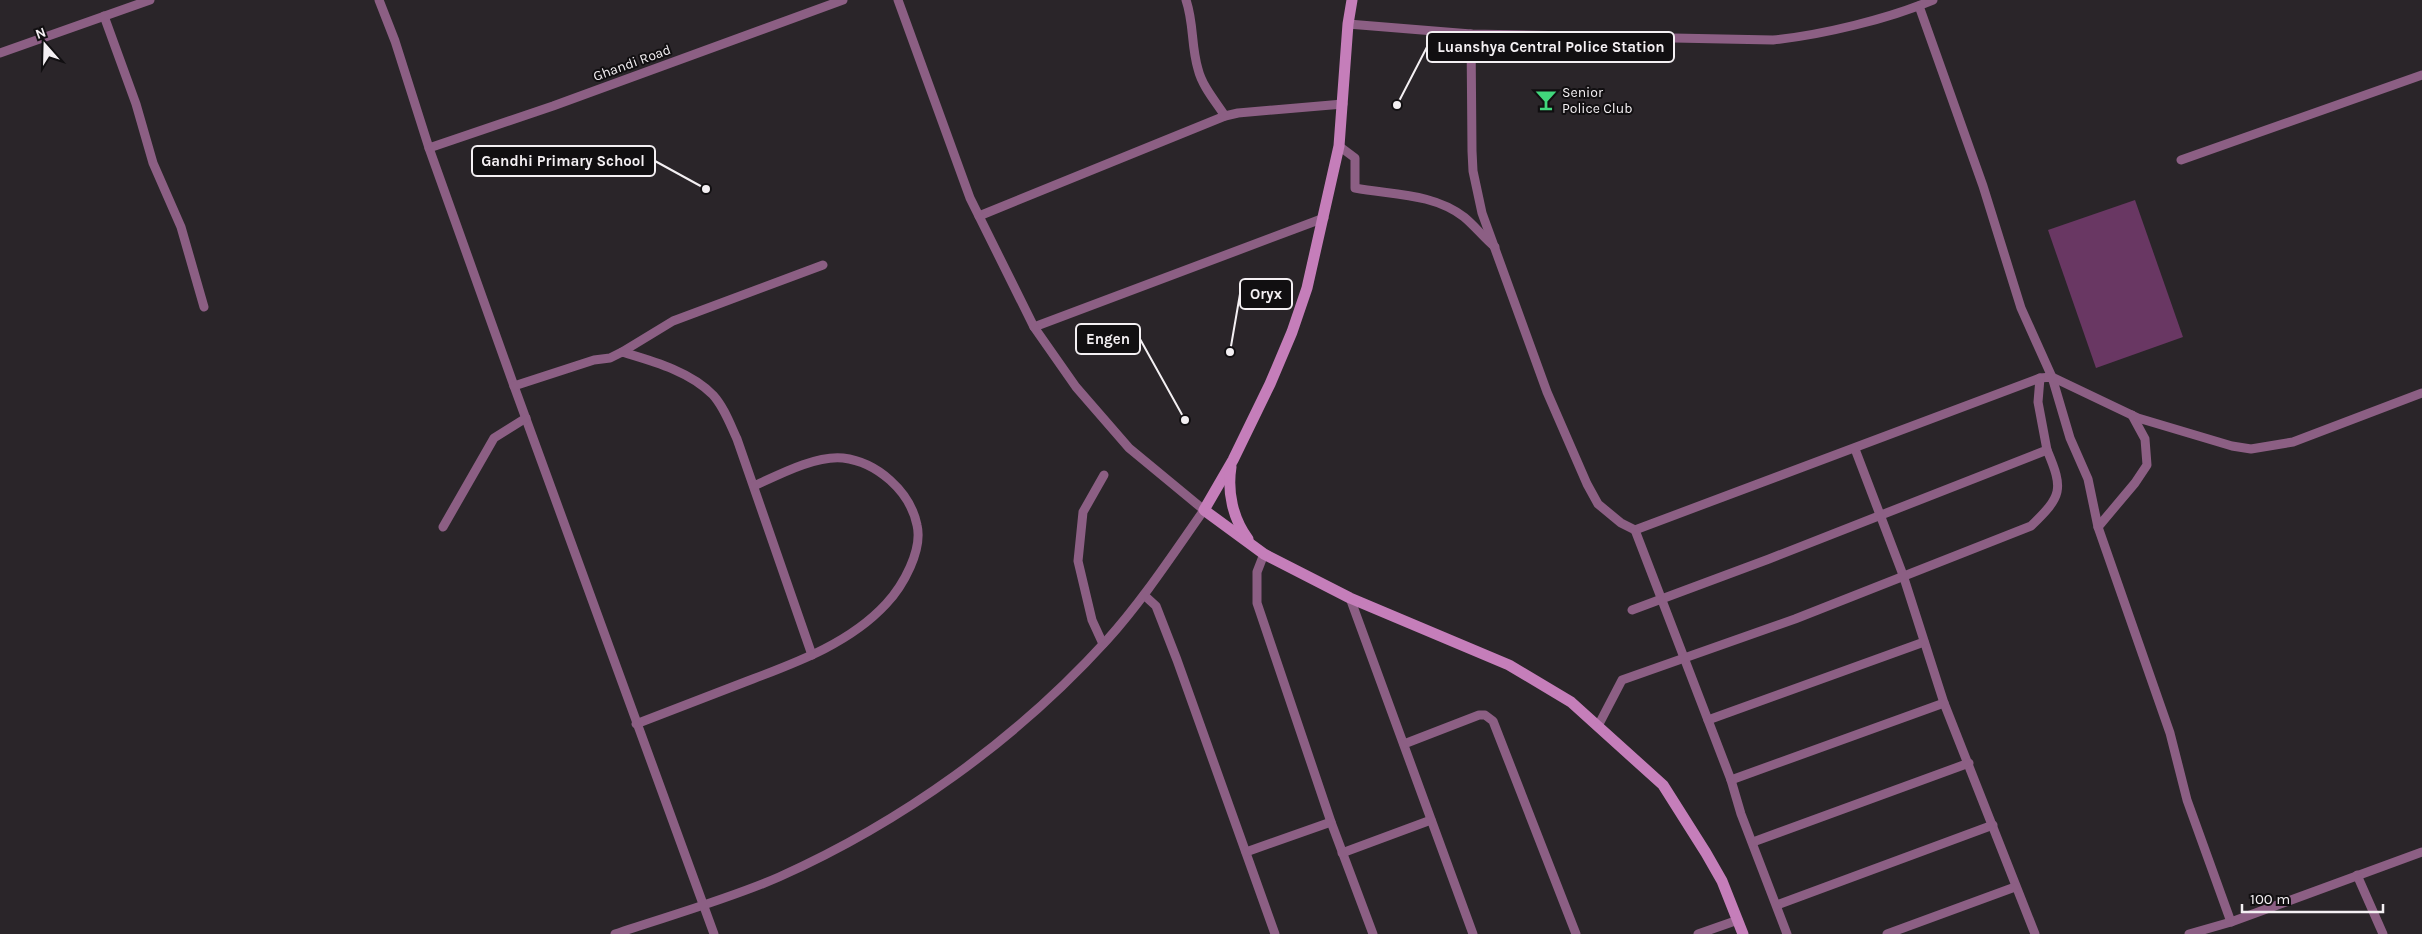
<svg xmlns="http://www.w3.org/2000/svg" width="2422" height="934" font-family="Karla,sans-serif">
  <rect width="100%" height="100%" fill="#2a2529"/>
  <path fill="#693763" d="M2135,200L2183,337L2096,368L2048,230Z"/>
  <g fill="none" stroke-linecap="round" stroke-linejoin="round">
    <g stroke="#8c5f84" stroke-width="9">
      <path d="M379,0L395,41L429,148L514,386L714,934"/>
      <path d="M1186,0C1194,23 1191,46 1198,69C1202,86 1216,102 1225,116"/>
      <path d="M1919,6L1983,186L2021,308L2052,377L2138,418L2232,446L2251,449L2293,442L2422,393"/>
      <path d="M104,16L136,104L153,163L181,227L204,307"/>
      <path d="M1348,24L1471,34L1773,40C1822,35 1888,19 1933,0"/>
      <path d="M1471,34L1472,151L1473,171L1482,213L1547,392L1587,484L1598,504L1621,523L1635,530L2040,378L2052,377L2070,438L2088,479L2098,527L2170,733L2187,800L2231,922"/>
      <path d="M0,53L150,0"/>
      <path d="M1339,146L1355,158V188C1392,195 1433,193 1464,217C1475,226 1484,238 1495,247"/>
      <path d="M429,148L553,106L843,0"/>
      <path d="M2181,160L2422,75"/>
      <path d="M979,216L1225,116L1238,113L1343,104"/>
      <path d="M1034,327L1324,218"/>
      <path d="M622,352L673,321L823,265"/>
      <path d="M514,386L594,360L610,358L622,352C652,361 690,371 713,395C724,407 730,424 737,439L812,655"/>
      <path d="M1855,449L1903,575L1944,703L2035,934"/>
      <path d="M443,527L494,438L526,418"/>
      <path d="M2098,527L2135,483L2147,465L2145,439L2132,415"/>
      <path d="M1635,530L1731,780L1741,814L1787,934"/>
      <path d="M1264,554L1257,572V603L1331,822L1373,934"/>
      <path d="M1144,595L1156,606L1177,660L1275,934"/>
      <path d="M1350,598L1473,934"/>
      <path d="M1632,610L1769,559L2047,450L2038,402L2040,378"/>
      <path d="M1103,644L1092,620L1078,561L1083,512L1104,475"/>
      <path d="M1708,720L1924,642"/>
      <path d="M636,724C672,710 709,696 745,682C795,663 849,644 886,604C903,586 923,550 917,525C910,491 877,462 843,458C816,455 778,475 754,486"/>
      <path d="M1598,726L1622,680L1795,619L2031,526C2062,496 2064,490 2047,450"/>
      <path d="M1404,744L1479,715H1485L1493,721L1576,934"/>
      <path d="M1731,780L1944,703"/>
      <path d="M1753,842L1969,763"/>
      <path d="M1246,852L1331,822"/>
      <path d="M1342,853L1431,820"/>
      <path d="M2357,875L2383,934"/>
      <path d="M1777,905L1993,825"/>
      <path d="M615,934C668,916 729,899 779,877C902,822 1016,740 1107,640C1143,600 1173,554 1204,510L1129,448L1076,387L1034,327L970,198L898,0"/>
      <path d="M1698,934L1738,920"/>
      <path d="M1887,934L2015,887"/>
      <path d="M2189,934L2231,922L2422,852"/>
    </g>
    <g stroke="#c57eba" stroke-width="11">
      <path d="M1352,0L1348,24L1339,146L1307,288L1292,332L1270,384L1233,460L1204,510L1264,554L1350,598L1509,665L1571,702L1663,785L1706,853L1722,881L1743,934"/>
      <path d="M1231,467C1227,492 1233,519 1248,539"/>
    </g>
  </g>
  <defs>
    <g id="bar-bare" transform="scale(1.725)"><path d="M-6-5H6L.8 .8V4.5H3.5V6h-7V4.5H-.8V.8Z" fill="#41d77c" stroke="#110f11" stroke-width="2.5" paint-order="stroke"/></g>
  </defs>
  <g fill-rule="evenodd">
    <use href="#bar-bare" x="1546" y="100"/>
  </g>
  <g text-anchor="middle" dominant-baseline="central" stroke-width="4" stroke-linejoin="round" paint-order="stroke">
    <g font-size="14" fill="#f4f0f3" stroke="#110f11">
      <text transform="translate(632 63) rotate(-20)">Ghandi Road</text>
    </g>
    <g font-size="14" fill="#f4f0f3" stroke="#110f11" text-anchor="start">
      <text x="1562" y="92">Senior<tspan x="1562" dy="16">Police Club</tspan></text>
    </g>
  </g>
  <path fill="none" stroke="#f4f0f3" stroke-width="2" d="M1397 105L1427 47M706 189L655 161M1230 352L1240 294M1185 420L1140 339"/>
  <g fill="#f4f0f3" stroke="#110f11" stroke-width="2">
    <circle cx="1397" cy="105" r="5"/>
    <circle cx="706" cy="189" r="5"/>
    <circle cx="1230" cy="352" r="5"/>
    <circle cx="1185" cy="420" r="5"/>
  </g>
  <g fill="#110f11" stroke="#f4f0f3" stroke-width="2">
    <rect x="1427" y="32" width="247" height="30" rx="5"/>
    <rect x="472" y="146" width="183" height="30" rx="5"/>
    <rect x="1240" y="279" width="52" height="30" rx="5"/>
    <rect x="1076" y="324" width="64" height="30" rx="5"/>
  </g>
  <g font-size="15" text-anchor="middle" font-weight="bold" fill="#f4f0f3">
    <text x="1551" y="52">Luanshya Central Police Station</text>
    <text x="563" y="166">Gandhi Primary School</text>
    <text x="1266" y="299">Oryx</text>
    <text x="1108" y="344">Engen</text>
  </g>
  <g transform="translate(45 45) rotate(340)" stroke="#110f11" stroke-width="4" paint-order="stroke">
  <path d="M0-4L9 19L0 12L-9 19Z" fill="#f4f0f3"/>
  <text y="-8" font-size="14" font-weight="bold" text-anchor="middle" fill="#f4f0f3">N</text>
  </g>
  <path d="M2242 904v8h141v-8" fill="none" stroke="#f4f0f3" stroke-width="2.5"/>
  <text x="2250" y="904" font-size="15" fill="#f4f0f3" stroke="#110f11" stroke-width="4" paint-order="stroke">100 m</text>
</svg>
